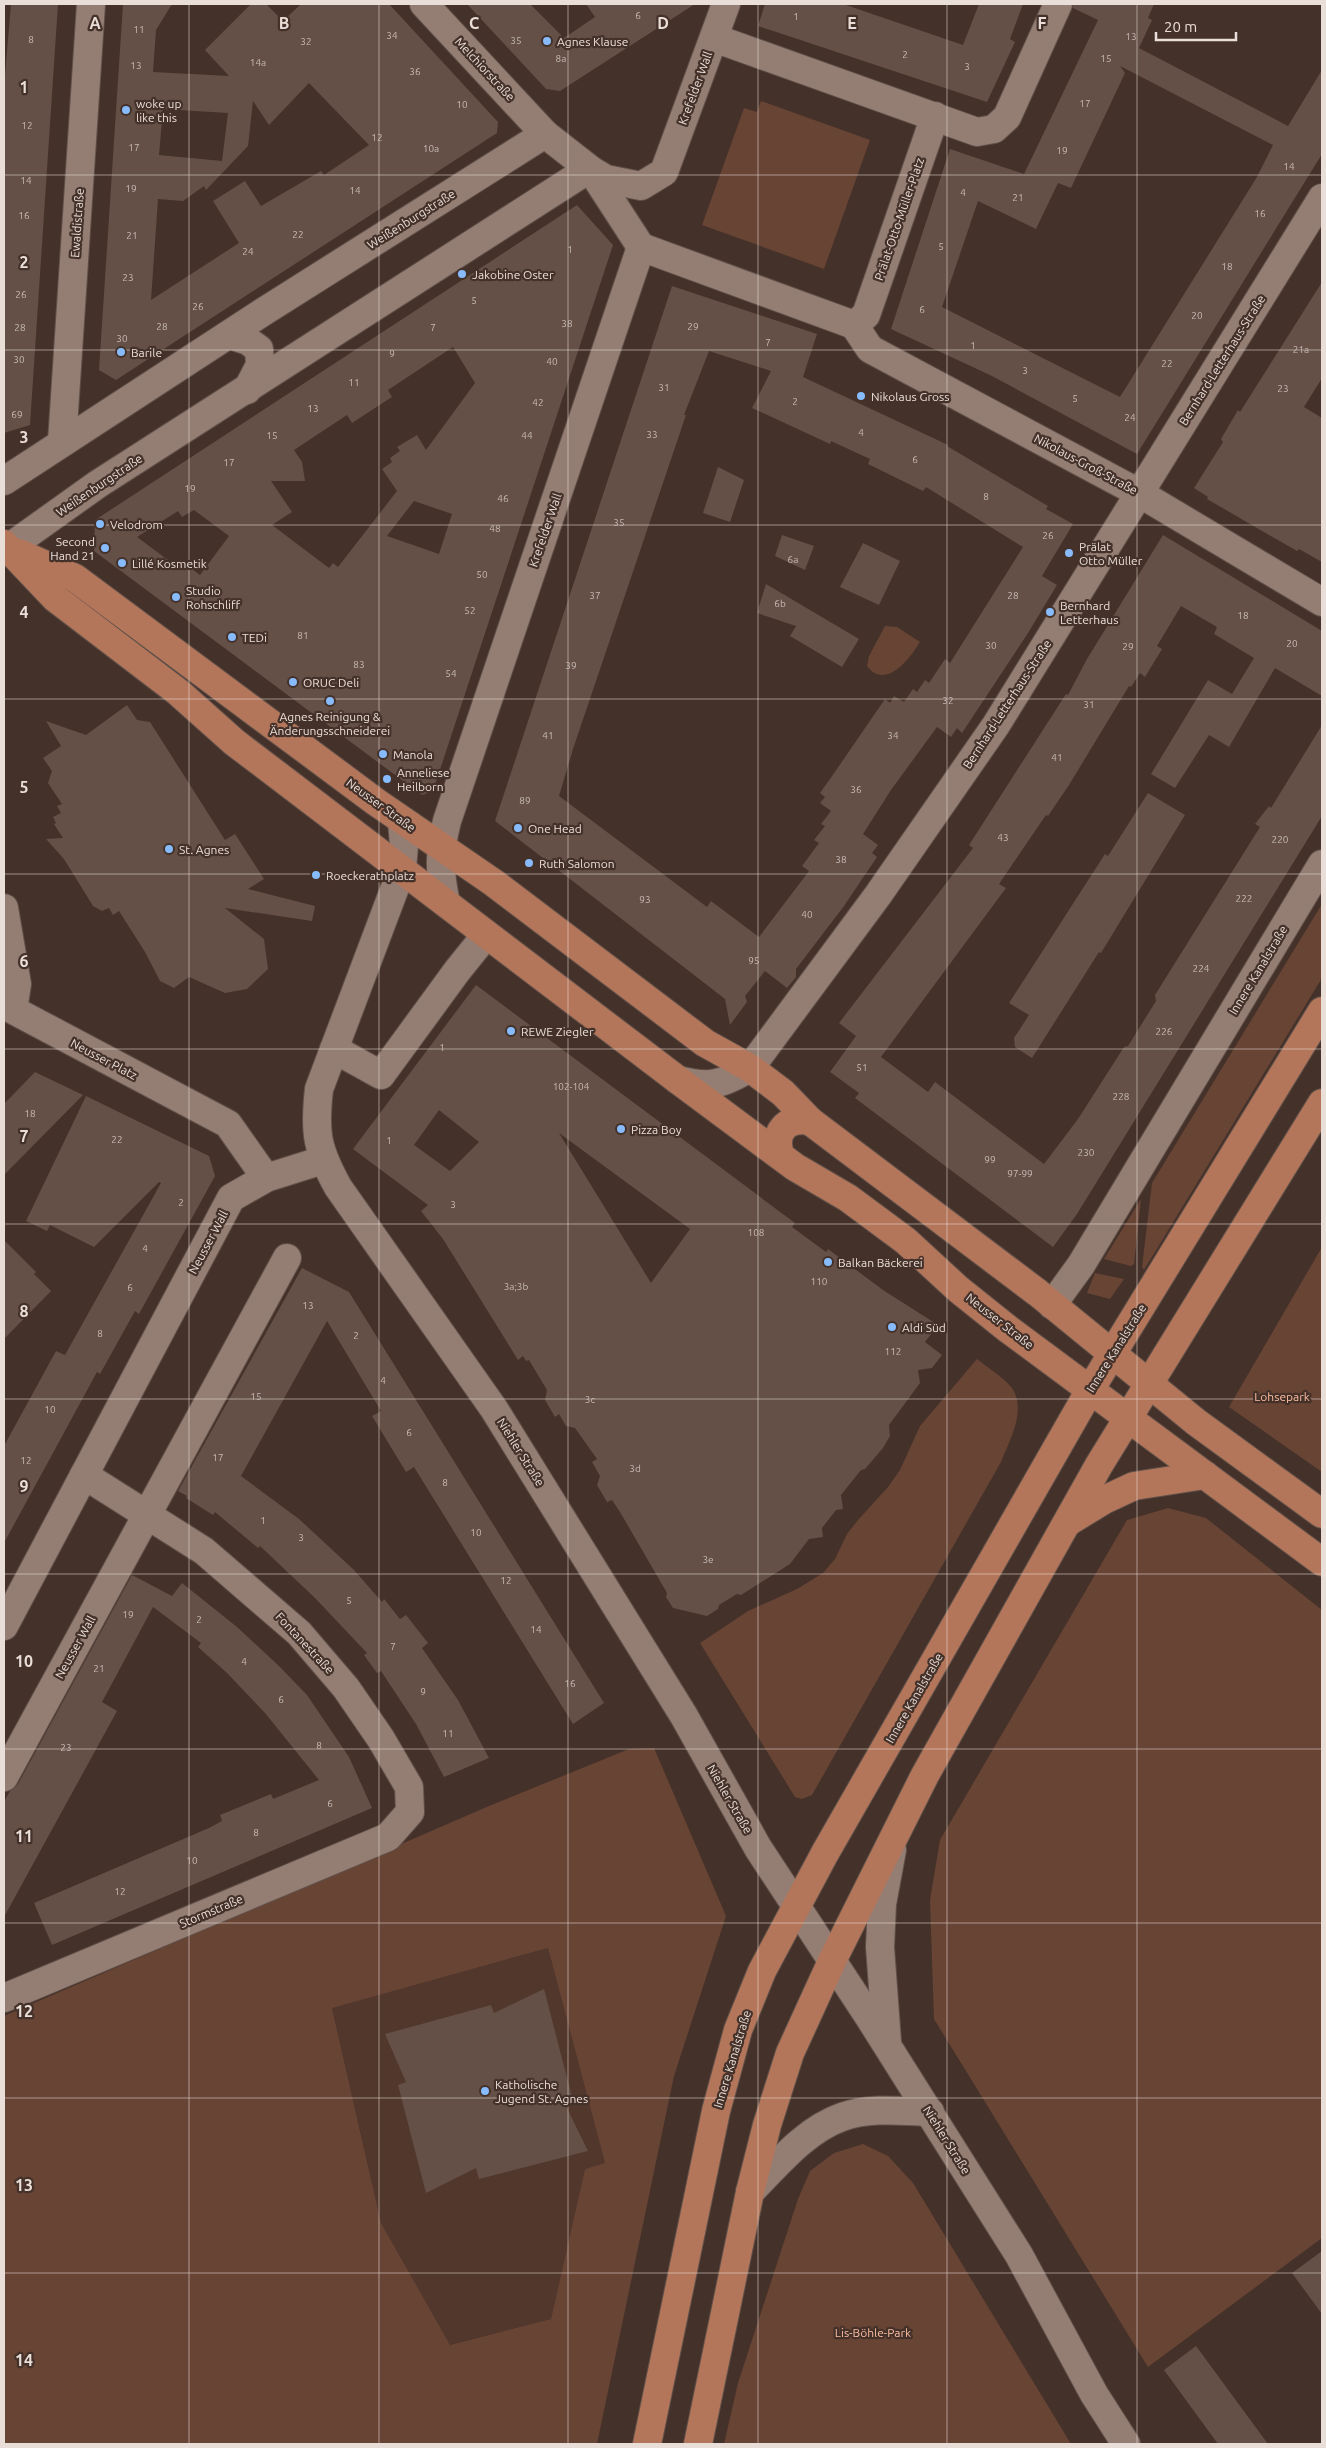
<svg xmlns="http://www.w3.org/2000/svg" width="1326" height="2448" font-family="Ubuntu,sans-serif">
  <rect width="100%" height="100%" fill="#443129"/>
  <path fill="#51372c" d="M548,1948L605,2163L585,2169L551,2319L449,2345L381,2223L332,2007Z"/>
  <g fill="#684435" fill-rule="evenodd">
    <path d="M761,101L870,140L824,269L702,225L744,108L757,112Z"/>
    <path d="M885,626L897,627L920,642C910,658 886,691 867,666L869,656Z"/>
    <path d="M1322,904V978L1144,1270L1142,1267L1152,1183Z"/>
    <path d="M1141,1199L1134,1264L1131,1266L1104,1259Z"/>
    <path d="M1322,1247V1472L1229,1407Z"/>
    <path d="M1095,1273L1124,1279L1110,1299L1087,1293Z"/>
    <path d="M977,1359C988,1368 1002,1376 1011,1387C1028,1408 1009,1442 1001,1462L812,1795L802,1799L795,1797L700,1643L748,1611L797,1589L823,1573L835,1559L847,1534L858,1520L888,1487L900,1470L920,1426Z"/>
    <path d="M1168,1508L1206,1518L1322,1610V2238L1148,2367L934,2019L930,1900L940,1840L1127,1520Z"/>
    <path d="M654,1748L726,1916L674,2076L597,2444H4V2016L489,1806L629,1749ZM548,1948L605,2163L585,2169L551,2319L450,2345L381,2223L332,2008Z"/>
    <path d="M863,2144L888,2156L913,2183L1071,2444H724L738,2383L798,2199L810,2171L834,2153Z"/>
  </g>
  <g fill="#645047" fill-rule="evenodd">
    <path d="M11,4H58L30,425L4,433V87Z"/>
    <path d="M123,4H172L156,30L153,72L229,76L205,50L251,4H266L283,21L301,4H389L498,122L497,133L116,380L99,370ZM309,83L369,145L324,175L321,171L261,206L245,181L213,201L239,243L151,300L158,199L183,201L204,186L206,190L248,146L253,101L269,125ZM163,109L228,113L222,161L159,155Z"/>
    <path d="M467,4H530L564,38L595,17L586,4H695L560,91L546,89Z"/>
    <path d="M765,4H843L963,45L979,4H1023L1010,39L1015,42L987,102L758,26Z"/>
    <path d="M1073,4H1154L1148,18L1152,20L1139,48L1288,126L1322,70V154L1137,454L992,376L891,329L950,149L1024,174L1098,20L1073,8ZM1120,66L1273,145L1257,177L1120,397L942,307L978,201L1036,229L1058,183L1071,188L1125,73Z"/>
    <path d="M577,205L613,245L433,791L422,795L94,551L95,520ZM453,347L475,383L426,450L417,435L397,447L400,451L390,458L392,462L382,469L397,491L338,567L333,563L329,568L272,525L292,512L271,481H305L302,462L294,450L347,415L352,423L392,397L388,390ZM414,501L452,514L439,554L387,536ZM194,510L229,536L200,575L180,560L176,566L137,537L178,511L182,517Z"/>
    <path d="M1322,282V378L1304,407L1322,418V562L1299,549L1297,551L1283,543L1207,499L1208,497L1194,488L1223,442L1221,439L1238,410L1240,412Z"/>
    <path d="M672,286L817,334L803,377L948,445L947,446L1048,506L1046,509L1073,524L1042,576L1057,585L1028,633L962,733L957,728L951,737L937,727L891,790L863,834L878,845L872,853L877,857L844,906L796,969V977L787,988L765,971L745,996L747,1002L730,1025L725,999L495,821ZM709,351L771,371L752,408L830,444L831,441L870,459L868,464L923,491L926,487L1023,547L950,663L945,659L929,683L925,680L917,692L913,689L904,702L894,696L890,703L885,699L830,779L820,793L825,797L820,803L831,811L821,824L825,826L814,840L819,843L802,866L809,871L759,937L711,901L707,907L559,796L573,749L686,415H684Z"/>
    <path d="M718,467L744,480L730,522L703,513Z"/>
    <path d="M782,535L814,546L805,570L775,556Z"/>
    <path d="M1163,535L1322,631V696L1275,668L1229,747L1209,735L1175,788L1151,774L1208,680L1232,694L1254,658L1214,634L1217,627L1181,606L1157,646L1162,649L1145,677L1140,673L1131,687L1129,686L1069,785L1048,816L1046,815L999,884L1006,888L881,1057L928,1092L935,1082L1044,1164L1078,1119L1124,1047L1128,1046L1156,1001L1155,995L1260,827L1255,824L1269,806L1271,808L1322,725V816L1077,1214L1053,1247L855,1098L859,1093L830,1072L856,1036L839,1023L973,848L969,845L1066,694L1068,695L1087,659Z"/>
    <path d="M863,543L900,561L879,605L840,587Z"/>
    <path d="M766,584L859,639L842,667L790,636L796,626L757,613Z"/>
    <path d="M127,705L137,720L150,722L225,840L235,834L264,879L248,889L315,906L312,921L225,908L264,939L268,969L247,989L225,993L189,977L174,988L160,981L145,952L119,911L113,915L109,908L102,911L93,906L64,859L46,839L63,838L54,824L56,823L53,817L61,813L57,806L62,804L48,783L52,771L43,758L61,746L46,721L86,735Z"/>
    <path d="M1148,793L1185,815L1101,953L1099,952L1032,1058L1015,1047L1014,1038L1029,1015L1009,1003L1105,854L1108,856Z"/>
    <path d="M476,985L795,1223L792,1227L826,1252L828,1249L883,1290L938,1325L925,1342L942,1355L932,1368L918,1370L920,1383L889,1425L890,1436L883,1448L865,1469L861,1470L841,1495L843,1509L836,1510L822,1528L823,1537L809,1539L790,1564L741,1595L737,1594L719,1605L718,1609L707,1616L673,1608L666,1597L667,1593L620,1512L612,1500L607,1502L597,1485L600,1476L592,1462L597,1459L575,1428L566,1426L559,1414L555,1417L545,1400L547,1390L529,1360L526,1361L523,1356L518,1360L443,1239L421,1211L428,1205L353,1149ZM439,1110L479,1142L450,1171L414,1145ZM559,1133L690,1229L651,1283Z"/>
    <path d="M35,1072L83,1095L4,1175V1104Z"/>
    <path d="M86,1096L209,1156L215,1176L139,1314L135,1311L100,1374L97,1372L4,1543V1446L56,1351L65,1355L161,1183L159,1182L94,1247L50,1225L47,1231L26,1221Z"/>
    <path d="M4,1240L36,1272L34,1274L51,1291L4,1339Z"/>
    <path d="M302,1268L349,1292L604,1703L573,1724L414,1467L406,1472L372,1416L381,1411L327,1321L241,1476L299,1519L354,1570L382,1602L384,1599L400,1619L406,1615L428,1643L422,1648L458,1700L489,1758L444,1777L416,1724L381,1671L377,1673L364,1655L367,1653L315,1598L260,1546L258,1548L215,1512L213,1515L186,1498L187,1496L178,1491Z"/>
    <path d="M132,1575L172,1596L182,1583L237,1627L279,1666L307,1695L349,1757L372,1808L52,1945L34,1903L209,1828L222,1821L220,1815L271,1794L273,1799L319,1780L265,1713L227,1673L198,1647L201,1643L153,1607L102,1702L117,1711L4,1917V1802L10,1791L18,1784Z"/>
    <path d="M544,1989L572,2097L563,2100L588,2151L479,2179L476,2168L426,2193L398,2085L406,2082L385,2034L491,2005L494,2013Z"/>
    <path d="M1322,2251V2314L1292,2273Z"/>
    <path d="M1196,2346L1268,2444H1218L1164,2370Z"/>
  </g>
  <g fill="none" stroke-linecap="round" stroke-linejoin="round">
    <g stroke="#605049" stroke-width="30">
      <g id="minor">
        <path d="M424,4L545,134L591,170L641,247"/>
        <path d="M714,38L977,132L994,129L1007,117L1058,4"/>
        <path d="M641,247L854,325L866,315L935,116"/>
        <path d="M854,325L870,349L1139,493L1322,602"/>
        <path d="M230,335L248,341L259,349L260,365L247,390"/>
        <path d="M62,442L91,4"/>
        <path d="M4,481L263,312L545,134"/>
        <path d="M4,551L98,484L589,169L606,179L641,186L664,172L726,4"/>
        <path d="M402,821L404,845L402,869L319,1089C314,1133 317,1149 338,1187L494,1409L684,1716L758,1848L869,2017L1019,2255L1094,2394L1126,2444"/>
        <path d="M446,903C439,872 439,852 447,821L641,247"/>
        <path d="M4,908L17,984L13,1010L228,1124L266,1178"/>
        <path d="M334,1049L381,1075L457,971L486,935"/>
        <path d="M678,1080C710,1088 721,1085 750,1068L878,895L996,725L1322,198"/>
        <path d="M1052,1305L1081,1265L1322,864"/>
        <path d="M4,1626L231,1198L266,1178L323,1160"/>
        <path d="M4,1777L287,1258"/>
        <path d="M4,1998L388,1837L410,1812L409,1787L381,1739L346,1688L299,1633L204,1551L84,1475"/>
        <path d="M887,2041L880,1947L882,1904L892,1850"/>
        <path d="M750,2192C777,2165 805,2130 842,2117C870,2107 901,2111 930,2112"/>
      </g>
    </g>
    <g stroke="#605049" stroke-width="30">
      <g id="major">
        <path d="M4,544L55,598L178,692L234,742L678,1080L795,1167L848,1198L906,1241L958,1289L1008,1329L1322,1562"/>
        <path d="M19,553L75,578L376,802L494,883L705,1043L750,1068L783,1093L810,1121L1038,1293L1196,1422L1322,1514"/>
        <path d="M780,1155C773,1132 786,1117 810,1121"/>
        <path d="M1068,1522L1104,1500L1134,1486L1205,1475"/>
        <path d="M647,2444L716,2111L738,2030L762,1971L825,1853L1090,1390L1322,1011"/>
        <path d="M698,2444L750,2192L767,2125L790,2053L832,1961L925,1775L1099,1465L1322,1103"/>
      </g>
    </g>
    <use href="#minor" stroke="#947e74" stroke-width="28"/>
    <use href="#major" stroke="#b3765a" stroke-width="28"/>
  </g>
  <path fill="none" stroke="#eaded8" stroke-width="1" stroke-opacity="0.55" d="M189,4V2444M379,4V2444M568,4V2444M758,4V2444M947,4V2444M1137,4V2444M4,175H1322M4,350H1322M4,525H1322M4,699H1322M4,874H1322M4,1049H1322M4,1224H1322M4,1399H1322M4,1574H1322M4,1749H1322M4,1923H1322M4,2098H1322M4,2273H1322"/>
  <g fill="#87bbfb" stroke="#443129" stroke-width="2">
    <circle cx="547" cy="41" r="5"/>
    <circle cx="126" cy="110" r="5"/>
    <circle cx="462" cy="274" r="5"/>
    <circle cx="121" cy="352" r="5"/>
    <circle cx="861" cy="396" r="5"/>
    <circle cx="100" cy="524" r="5"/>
    <circle cx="105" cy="548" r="5"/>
    <circle cx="1069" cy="553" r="5"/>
    <circle cx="122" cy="563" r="5"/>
    <circle cx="176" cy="597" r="5"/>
    <circle cx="1050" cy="612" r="5"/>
    <circle cx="232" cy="637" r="5"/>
    <circle cx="293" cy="682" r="5"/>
    <circle cx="330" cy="701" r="5"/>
    <circle cx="383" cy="754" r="5"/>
    <circle cx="387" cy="779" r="5"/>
    <circle cx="518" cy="828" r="5"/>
    <circle cx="169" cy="849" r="5"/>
    <circle cx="529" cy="863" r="5"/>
    <circle cx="316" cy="875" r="5"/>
    <circle cx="511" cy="1031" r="5"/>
    <circle cx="621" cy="1129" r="5"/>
    <circle cx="828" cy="1262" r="5"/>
    <circle cx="892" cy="1327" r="5"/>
    <circle cx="485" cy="2091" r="5"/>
  </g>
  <g text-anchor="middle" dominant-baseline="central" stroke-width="4.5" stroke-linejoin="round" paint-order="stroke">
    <g font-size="10" fill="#c8bab4">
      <text x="638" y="15">6</text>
      <text x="796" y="16">1</text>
      <text x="139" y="29">11</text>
      <text x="392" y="35">34</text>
      <text x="1131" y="36">13</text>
      <text x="31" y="39">8</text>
      <text x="516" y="40">35</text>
      <text x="306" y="41">32</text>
      <text x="905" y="54">2</text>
      <text x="561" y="58">8a</text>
      <text x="1106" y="58">15</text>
      <text x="258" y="62">14a</text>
      <text x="136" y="65">13</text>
      <text x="967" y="66">3</text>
      <text x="415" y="71">36</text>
      <text x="1085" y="103">17</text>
      <text x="462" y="104">10</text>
      <text x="27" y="125">12</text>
      <text x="377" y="137">12</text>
      <text x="134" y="147">17</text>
      <text x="431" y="148">10a</text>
      <text x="1062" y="150">19</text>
      <text x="1289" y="166">14</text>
      <text x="26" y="180">14</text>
      <text x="131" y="188">19</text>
      <text x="355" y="190">14</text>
      <text x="963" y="192">4</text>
      <text x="1018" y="197">21</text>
      <text x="1260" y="213">16</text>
      <text x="24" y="215">16</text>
      <text x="298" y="234">22</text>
      <text x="132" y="235">21</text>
      <text x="941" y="246">5</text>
      <text x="570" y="249">1</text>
      <text x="248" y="251">24</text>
      <text x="1227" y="266">18</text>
      <text x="128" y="277">23</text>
      <text x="21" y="294">26</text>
      <text x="474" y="300">5</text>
      <text x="198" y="306">26</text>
      <text x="922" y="309">6</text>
      <text x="1197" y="315">20</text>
      <text x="567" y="323">38</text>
      <text x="162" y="326">28</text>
      <text x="693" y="326">29</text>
      <text x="20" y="327">28</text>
      <text x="433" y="327">7</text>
      <text x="122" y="338">30</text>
      <text x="768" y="342">7</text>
      <text x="973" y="345">1</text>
      <text x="1301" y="349">21a</text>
      <text x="392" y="353">9</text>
      <text x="19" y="359">30</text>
      <text x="552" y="361">40</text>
      <text x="1167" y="363">22</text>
      <text x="1025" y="370">3</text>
      <text x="354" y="382">11</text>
      <text x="664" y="387">31</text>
      <text x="1283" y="388">23</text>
      <text x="1075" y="398">5</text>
      <text x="795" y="401">2</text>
      <text x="538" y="402">42</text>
      <text x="313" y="408">13</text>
      <text x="17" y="414">69</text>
      <text x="1130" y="417">24</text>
      <text x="861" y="432">4</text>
      <text x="652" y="434">33</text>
      <text x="272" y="435">15</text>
      <text x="527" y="435">44</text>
      <text x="915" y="459">6</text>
      <text x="229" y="462">17</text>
      <text x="190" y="488">19</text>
      <text x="986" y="496">8</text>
      <text x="503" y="498">46</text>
      <text x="619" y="522">35</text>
      <text x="495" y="528">48</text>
      <text x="1048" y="535">26</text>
      <text x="793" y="559">6a</text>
      <text x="482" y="574">50</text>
      <text x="595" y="595">37</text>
      <text x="1013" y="595">28</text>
      <text x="780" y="603">6b</text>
      <text x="470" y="610">52</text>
      <text x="1243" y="615">18</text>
      <text x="303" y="635">81</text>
      <text x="1292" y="643">20</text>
      <text x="991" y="645">30</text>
      <text x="1128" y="646">29</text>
      <text x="359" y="664">83</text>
      <text x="571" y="665">39</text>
      <text x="451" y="673">54</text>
      <text x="948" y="700">32</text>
      <text x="1089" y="704">31</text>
      <text x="548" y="735">41</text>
      <text x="893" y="735">34</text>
      <text x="1057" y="757">41</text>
      <text x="856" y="789">36</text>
      <text x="525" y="800">89</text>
      <text x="1003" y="837">43</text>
      <text x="1280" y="839">220</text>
      <text x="841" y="859">38</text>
      <text x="1244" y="898">222</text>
      <text x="645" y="899">93</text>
      <text x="807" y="914">40</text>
      <text x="754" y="960">95</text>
      <text x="1201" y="968">224</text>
      <text x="1164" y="1031">226</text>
      <text x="442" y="1047">1</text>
      <text x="862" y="1067">51</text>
      <text x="571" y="1086">102-104</text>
      <text x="1121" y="1096">228</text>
      <text x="30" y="1113">18</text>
      <text x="117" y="1139">22</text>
      <text x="389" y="1140">1</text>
      <text x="1086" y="1152">230</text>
      <text x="990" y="1159">99</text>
      <text x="1020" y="1173">97-99</text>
      <text x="181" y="1202">2</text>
      <text x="453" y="1204">3</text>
      <text x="756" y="1232">108</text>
      <text x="145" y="1248">4</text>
      <text x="819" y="1281">110</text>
      <text x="516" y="1286">3a;3b</text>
      <text x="130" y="1287">6</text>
      <text x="308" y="1305">13</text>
      <text x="100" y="1333">8</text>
      <text x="356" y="1335">2</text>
      <text x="893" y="1351">112</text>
      <text x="383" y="1380">4</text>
      <text x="256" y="1396">15</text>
      <text x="590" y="1399">3c</text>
      <text x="50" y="1409">10</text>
      <text x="409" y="1432">6</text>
      <text x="218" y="1457">17</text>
      <text x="26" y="1460">12</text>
      <text x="635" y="1468">3d</text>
      <text x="445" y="1482">8</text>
      <text x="263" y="1520">1</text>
      <text x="476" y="1532">10</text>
      <text x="301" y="1537">3</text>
      <text x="708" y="1559">3e</text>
      <text x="506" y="1580">12</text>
      <text x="349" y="1600">5</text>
      <text x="128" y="1614">19</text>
      <text x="199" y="1619">2</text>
      <text x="536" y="1629">14</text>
      <text x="393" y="1646">7</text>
      <text x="244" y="1661">4</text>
      <text x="99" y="1668">21</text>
      <text x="570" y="1683">16</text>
      <text x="423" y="1691">9</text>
      <text x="281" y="1699">6</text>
      <text x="448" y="1733">11</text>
      <text x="319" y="1745">8</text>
      <text x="66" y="1747">23</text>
      <text x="330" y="1803">6</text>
      <text x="256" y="1832">8</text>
      <text x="192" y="1860">10</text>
      <text x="120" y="1891">12</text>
    </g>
    <g font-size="12" fill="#eaded8" stroke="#443129" text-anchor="start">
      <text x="557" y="41">Agnes Klause</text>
      <text x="136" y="103">woke up<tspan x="136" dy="14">like this</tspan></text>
      <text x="472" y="274">Jakobine Oster</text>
      <text x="131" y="352">Barile</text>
      <text x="871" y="396">Nikolaus Gross</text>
      <text x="110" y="524">Velodrom</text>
      <text x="95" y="541" text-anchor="end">Second<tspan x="95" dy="14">Hand 21</tspan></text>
      <text x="1079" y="546">Prälat<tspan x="1079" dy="14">Otto Müller</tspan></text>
      <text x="132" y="563">Lillé Kosmetik</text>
      <text x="186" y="590">Studio<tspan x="186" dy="14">Rohschliff</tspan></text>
      <text x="1060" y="605">Bernhard<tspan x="1060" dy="14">Letterhaus</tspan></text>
      <text x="242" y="637">TEDi</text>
      <text x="303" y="682">ORUC Deli</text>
      <text x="330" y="716" text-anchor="middle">Agnes Reinigung &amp;<tspan x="330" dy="14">Änderungsschneiderei</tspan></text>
      <text x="393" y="754">Manola</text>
      <text x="397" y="772">Anneliese<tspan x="397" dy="14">Heilborn</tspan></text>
      <text x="528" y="828">One Head</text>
      <text x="179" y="849">St. Agnes</text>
      <text x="539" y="863">Ruth Salomon</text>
      <text x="326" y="875">Roeckerathplatz</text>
      <text x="521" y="1031">REWE Ziegler</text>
      <text x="631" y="1129">Pizza Boy</text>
      <text x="838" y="1262">Balkan Bäckerei</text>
      <text x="902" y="1327">Aldi Süd</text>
      <text x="495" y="2084">Katholische<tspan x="495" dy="14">Jugend St. Agnes</tspan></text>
    </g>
    <g font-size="12" fill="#eaded8" stroke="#443129">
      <text transform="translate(485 69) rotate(47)">Melchiorstraße</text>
      <text transform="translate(695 88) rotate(-70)">Krefelder Wall</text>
      <text transform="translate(411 219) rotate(-32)">Weißenburgstraße</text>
      <text transform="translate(899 219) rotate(-71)">Prälat-Otto-Müller-Platz</text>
      <text transform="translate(77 223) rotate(-86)">Ewaldistraße</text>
      <text transform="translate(1222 360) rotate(-58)">Bernhard-Letterhaus-Straße</text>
      <text transform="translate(1086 464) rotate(28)">Nikolaus-Groß-Straße</text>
      <text transform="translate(99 485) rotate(-34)">Weißenburgstraße</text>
      <text transform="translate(545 530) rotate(-71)">Krefelder Wall</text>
      <text transform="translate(1007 704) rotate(-57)">Bernhard-Letterhaus-Straße</text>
      <text transform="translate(381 805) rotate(36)">Neusser Straße</text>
      <text transform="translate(1258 970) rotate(-59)">Innere Kanalstraße</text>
      <text transform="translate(104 1059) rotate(28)">Neusser Platz</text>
      <text transform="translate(208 1242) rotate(-62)">Neusser Wall</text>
      <text transform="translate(1000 1321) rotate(38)">Neusser Straße</text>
      <text transform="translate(1116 1348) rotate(-58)">Innere Kanalstraße</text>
      <text transform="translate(521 1452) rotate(58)">Niehler Straße</text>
      <text transform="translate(305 1643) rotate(47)">Fontanestraße</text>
      <text transform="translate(75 1647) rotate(-61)">Neusser Wall</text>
      <text transform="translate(914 1698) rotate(-60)">Innere Kanalstraße</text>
      <text transform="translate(730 1799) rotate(60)">Niehler Straße</text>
      <text transform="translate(211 1911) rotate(-23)">Stormstraße</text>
      <text transform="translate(732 2059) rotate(-73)">Innere Kanalstraße</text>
      <text transform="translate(947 2140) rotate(58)">Niehler Straße</text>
    </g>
    <g font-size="12" fill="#fdbda2" stroke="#443129">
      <text x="1282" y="1396">Lohsepark</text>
      <text x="873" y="2332">Lis-Böhle-Park</text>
    </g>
  </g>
  <g font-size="16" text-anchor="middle" font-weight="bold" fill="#eaded8" stroke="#443129" stroke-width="4.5" stroke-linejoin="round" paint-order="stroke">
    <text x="95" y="29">A</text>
    <text x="284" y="29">B</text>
    <text x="474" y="29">C</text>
    <text x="663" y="29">D</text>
    <text x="852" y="29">E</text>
    <text x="1042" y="29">F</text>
    <text x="24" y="93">1</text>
    <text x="24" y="268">2</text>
    <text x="24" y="443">3</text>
    <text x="24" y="618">4</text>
    <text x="24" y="793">5</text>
    <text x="24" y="967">6</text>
    <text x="24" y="1142">7</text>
    <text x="24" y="1317">8</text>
    <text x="24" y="1492">9</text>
    <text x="24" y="1667">10</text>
    <text x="24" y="1842">11</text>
    <text x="24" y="2017">12</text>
    <text x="24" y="2191">13</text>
    <text x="24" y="2366">14</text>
  </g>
  <rect width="1326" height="2448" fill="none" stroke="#eaded8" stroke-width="10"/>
  <path d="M1156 32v8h80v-8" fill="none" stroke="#eaded8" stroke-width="2.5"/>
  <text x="1164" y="32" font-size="15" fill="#eaded8" stroke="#443129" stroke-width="4" paint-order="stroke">20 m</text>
</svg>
